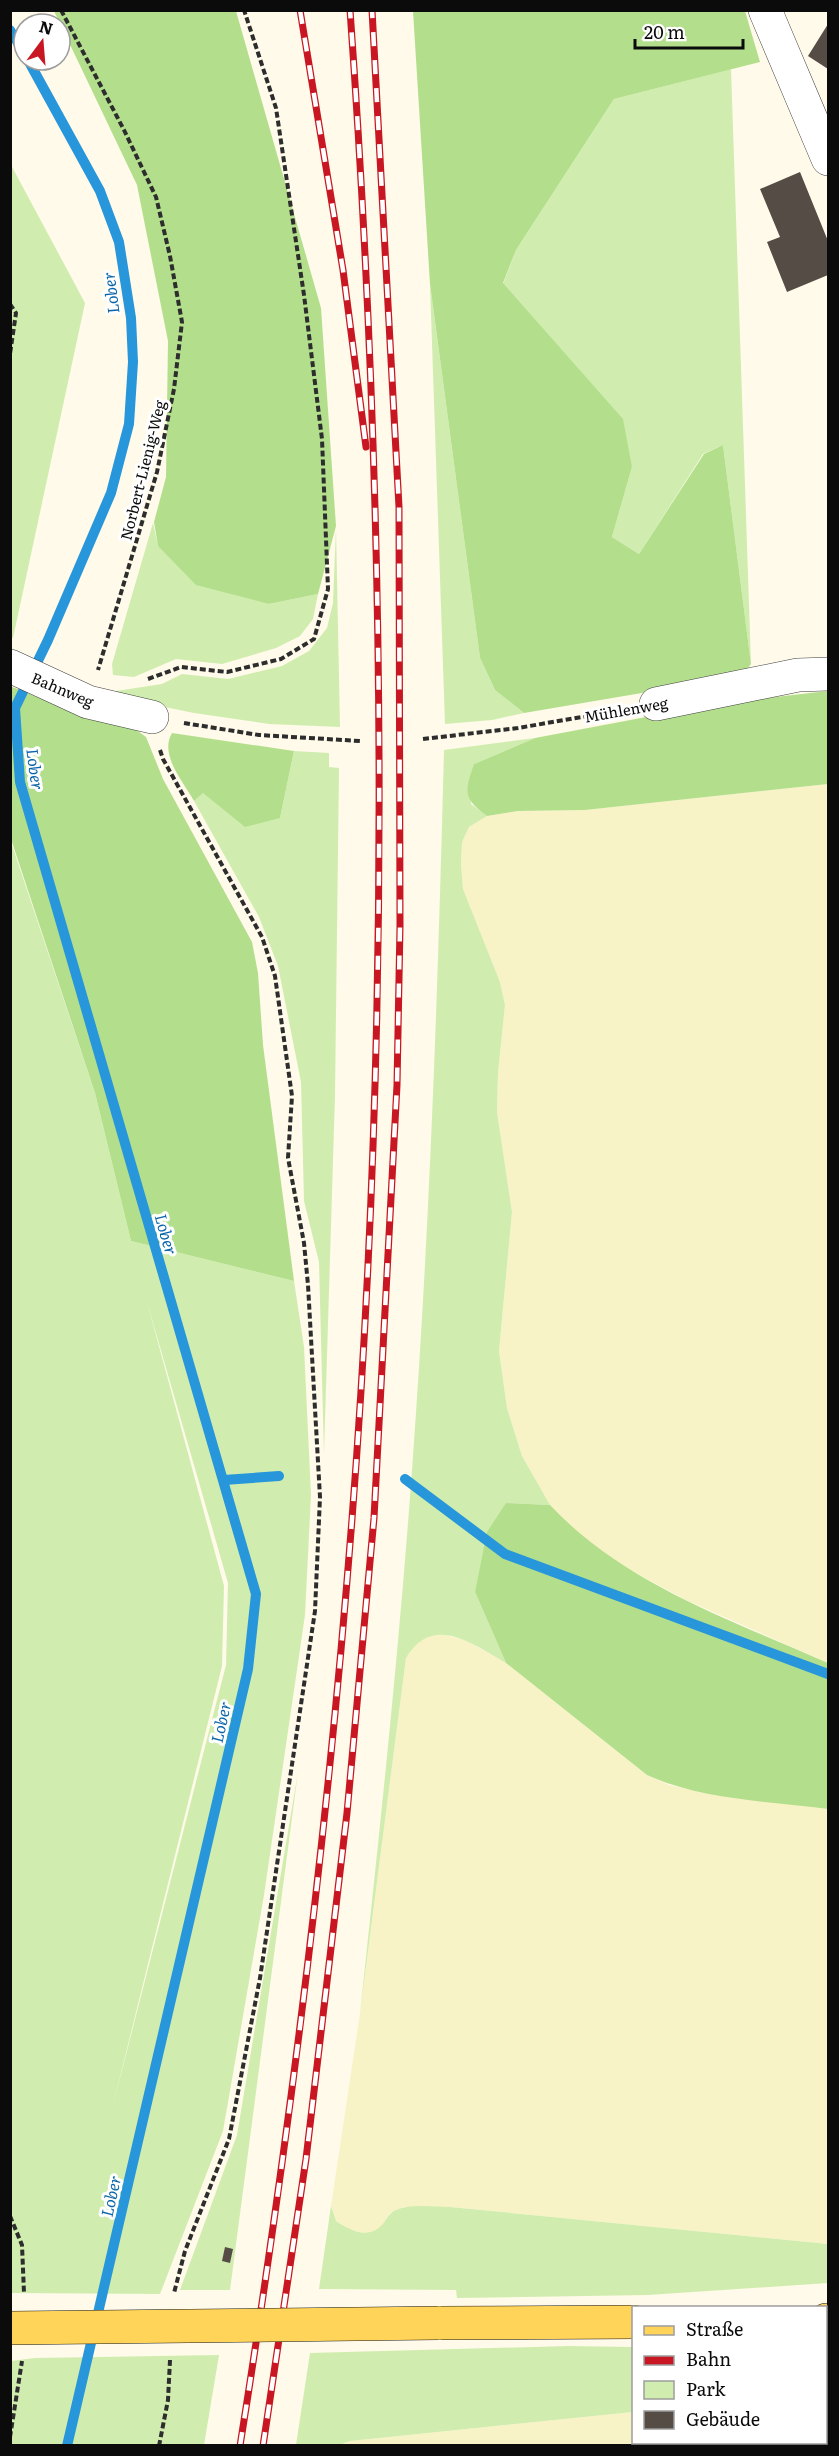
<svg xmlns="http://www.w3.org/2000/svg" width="839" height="2456" font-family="Literata,serif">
  <rect width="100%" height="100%" fill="#fffae9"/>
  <g fill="#f8f3c7">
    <path d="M828,784V1663L686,1600L617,1563L574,1531L550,1505L522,1456L507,1408L499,1351L512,1212L497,1112L498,1073L505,1005L500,982L463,889L461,865L462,842L469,827L487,816L518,811L585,810Z"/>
    <path d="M441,1634L465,1640L506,1663L647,1775L669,1785L696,1791L828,1809V2244L450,2207H405L391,2212L381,2227L371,2233L353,2232L335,2220L331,2206L360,2013L406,1658L414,1645L427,1636Z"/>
    <path d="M828,2391V2445L340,2446L350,2441L633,2412L634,2442H826V2392Z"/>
  </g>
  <g fill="#d0edaf" fill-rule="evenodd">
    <path d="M731,69L751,664L723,445L703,454L639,554L612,537L632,467L503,284L516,250L614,99Z"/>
    <path d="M11,165L85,303L13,638L10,637Z"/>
    <path d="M430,284L480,658L495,690L524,713L492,720L445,724Z"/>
    <path d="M153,523L158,546L269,604L318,594L313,619L300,636L276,648L222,664L176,659L134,677L113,675L112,664Z"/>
    <path d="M336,528L340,727L269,724L194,713L111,696L116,691L162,684L182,674L228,679L282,666L309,651L327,628L333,603Z"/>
    <path d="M535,738L474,764L471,804L487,816L469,827L462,842L461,865L463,889L500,982L505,1005L498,1073L497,1112L512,1212L499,1351L507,1408L522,1456L550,1505L506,1503L475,1592L506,1663C472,1644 433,1613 406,1658L360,2013C380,1828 400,1642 413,1456C430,1221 438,986 444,750Z"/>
    <path d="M294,751L329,753V767L339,768L335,1095L324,1454L319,1262L304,1201L301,1082L278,966L259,917L194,801L202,793L280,818Z"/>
    <path d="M10,839L95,1093L131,1241L294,1281L304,1347L311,1495L305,1615L264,1895L223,2131L160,2294L11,2293ZM147,1302L228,1583L226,1665L112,2109L222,1666L224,1586Z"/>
    <path d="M298,1772L230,2290H180L237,2135Z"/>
    <path d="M331,2206L336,2221C350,2230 367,2240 382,2225C386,2221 388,2214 394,2211C409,2203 432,2207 450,2207L828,2244V2283L648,2295L457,2298L456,2290L319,2289Z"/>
    <path d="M568,2346L633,2347V2412L350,2441L340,2445H296L310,2353Z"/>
    <path d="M219,2355L204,2445H11V2361L35,2358Z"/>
  </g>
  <g fill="#b3df8d">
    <path d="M54,11H236L321,308L336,526L318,594L269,604L196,585L158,546L154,522L166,477L168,341L137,185Z"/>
    <path d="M413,11H745L760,62L614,99L516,250L503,283L623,419L632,467L612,537L639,554L704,454L723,445L751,664L742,676L524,713L495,690L480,658L430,284Z"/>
    <path d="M10,686L91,719L131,726L146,737L163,779L252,942L258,973L263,1045L294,1281L131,1241L95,1093L11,839Z"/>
    <path d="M828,691V784L585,810L518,811L487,816C462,798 465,791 474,764L535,738L715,704Z"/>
    <path d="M172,733L294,751L280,818L245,827L203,793L194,801C183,781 159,755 172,733Z"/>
    <path d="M506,1503L550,1505C624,1584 731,1620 828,1663V1809C768,1801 702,1800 647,1775L506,1663L475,1592L487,1532Z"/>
  </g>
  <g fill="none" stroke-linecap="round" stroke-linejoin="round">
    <g stroke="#2896da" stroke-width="10">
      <path d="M10,30L24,53"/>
      <path d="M28,60L100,191L119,242L131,318L133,362L129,424L111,493L48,640L15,708L20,782L256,1594L248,1669L67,2446"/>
      <path d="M405,1479L505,1554L828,1674"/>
      <path d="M224,1480L279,1476"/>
    </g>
  </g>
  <g fill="#554c46">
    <path d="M828,24V69L808,56Z"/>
    <path d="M800,172L828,241V275L787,292L767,242L780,237L760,189Z"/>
    <path d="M225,2247L233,2249L230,2263L222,2261Z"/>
  </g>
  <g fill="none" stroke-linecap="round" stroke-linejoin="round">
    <g stroke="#3e3e3e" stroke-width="34">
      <g id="minor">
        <path d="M765,10L828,159"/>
        <path d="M10,666L88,702L152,717"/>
        <path d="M656,704L798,675L828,674"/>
      </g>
    </g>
    <g stroke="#1c1c1c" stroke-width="34">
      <g id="major">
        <path d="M826,2320H828"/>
        <path d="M438,2323L634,2322"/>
      </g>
    </g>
    <g stroke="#2d2d2d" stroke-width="4" stroke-dasharray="6 3" stroke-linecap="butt">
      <path d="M61,10L124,130L156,197L170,256L182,322L174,389L157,472L98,670"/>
      <path d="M10,304L16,313L10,354"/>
      <path d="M148,679L181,667L227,672L281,659L314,639L328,589L322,439L304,295L276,108L244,10"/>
      <path d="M184,723L259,735L360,741"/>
      <path d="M423,739L518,728L622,710"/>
      <path d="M160,750L163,759L262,937L275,976L292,1096L288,1158L304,1243L308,1285L320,1497L315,1611L260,1978L229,2139L185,2251L174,2293"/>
      <path d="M10,2216L22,2245L24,2293"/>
      <path d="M10,2437L22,2361"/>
      <path d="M159,2446L168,2400L170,2360"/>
    </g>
    <use href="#minor" stroke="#fff" stroke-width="33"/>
    <use href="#major" stroke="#ffd459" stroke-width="33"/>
    <g stroke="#c81722" stroke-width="7">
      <g id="rail">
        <path d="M300,10L343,270L366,447"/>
        <path d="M240,2446C289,2138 328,1830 352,1519C391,1017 386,512 350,10"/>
        <path d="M263,2446L306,2159L347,1813L374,1518L397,1085L400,926L399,507L372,10"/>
      </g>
    </g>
    <use href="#rail" stroke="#fff" stroke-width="4.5" stroke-dasharray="14" stroke-linecap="butt"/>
    <g stroke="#1c1c1c" stroke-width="34" stroke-linecap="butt">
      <path id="major-bridge" d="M10,2328L438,2323"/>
    </g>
    <use href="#major-bridge" stroke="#ffd459" stroke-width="33"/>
  </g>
  <g text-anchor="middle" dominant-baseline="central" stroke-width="6" stroke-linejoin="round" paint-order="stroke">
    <g font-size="15" fill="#0b0b0b" stroke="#fff">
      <text transform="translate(142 470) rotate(-76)">Norbert-Lienig-Weg</text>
      <text transform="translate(63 689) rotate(23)">Bahnweg</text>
      <text transform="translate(626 709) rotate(-10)">Mühlenweg</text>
    </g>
    <g font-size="16" font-style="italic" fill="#0a65a8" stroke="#fff">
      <text transform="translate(110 293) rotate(-97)">Lober</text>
      <text transform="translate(36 769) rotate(82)">Lober</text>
      <text transform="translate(167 1234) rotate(74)">Lober</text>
      <text transform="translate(220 1722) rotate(-77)">Lober</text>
      <text transform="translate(110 2196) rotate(-77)">Lober</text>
    </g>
  </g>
  <rect width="839" height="2456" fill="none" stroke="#0b0b0b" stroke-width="24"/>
  <rect x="632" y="2306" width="195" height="138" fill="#ffffff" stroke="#9d9d9d" stroke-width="1.5"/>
  <rect x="644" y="2326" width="30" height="9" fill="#ffd459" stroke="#9d9d9d" stroke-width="1.5"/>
  <text x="686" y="2336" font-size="18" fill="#0b0b0b">Straße</text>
  <rect x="644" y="2356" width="30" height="9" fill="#c81722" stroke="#9d9d9d" stroke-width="1.5"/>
  <text x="686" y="2366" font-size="18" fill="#0b0b0b">Bahn</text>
  <rect x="644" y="2381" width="30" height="18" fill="#d0edaf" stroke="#9d9d9d" stroke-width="1.5"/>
  <text x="686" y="2396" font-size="18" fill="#0b0b0b">Park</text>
  <rect x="644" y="2411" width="30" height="18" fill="#554c46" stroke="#9d9d9d" stroke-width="1.5"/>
  <text x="686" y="2426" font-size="18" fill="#0b0b0b">Gebäude</text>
  <g transform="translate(42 42) rotate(16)"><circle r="28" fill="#ffffff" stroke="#9d9d9d" stroke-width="1.5"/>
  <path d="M0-4.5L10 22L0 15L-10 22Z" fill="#c81722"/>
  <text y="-9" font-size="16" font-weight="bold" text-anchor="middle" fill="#0b0b0b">N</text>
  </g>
  <path d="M635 39v9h108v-9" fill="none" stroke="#0b0b0b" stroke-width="3"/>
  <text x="644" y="39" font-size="18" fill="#0b0b0b" stroke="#ffffff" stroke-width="4.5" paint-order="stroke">20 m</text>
</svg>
